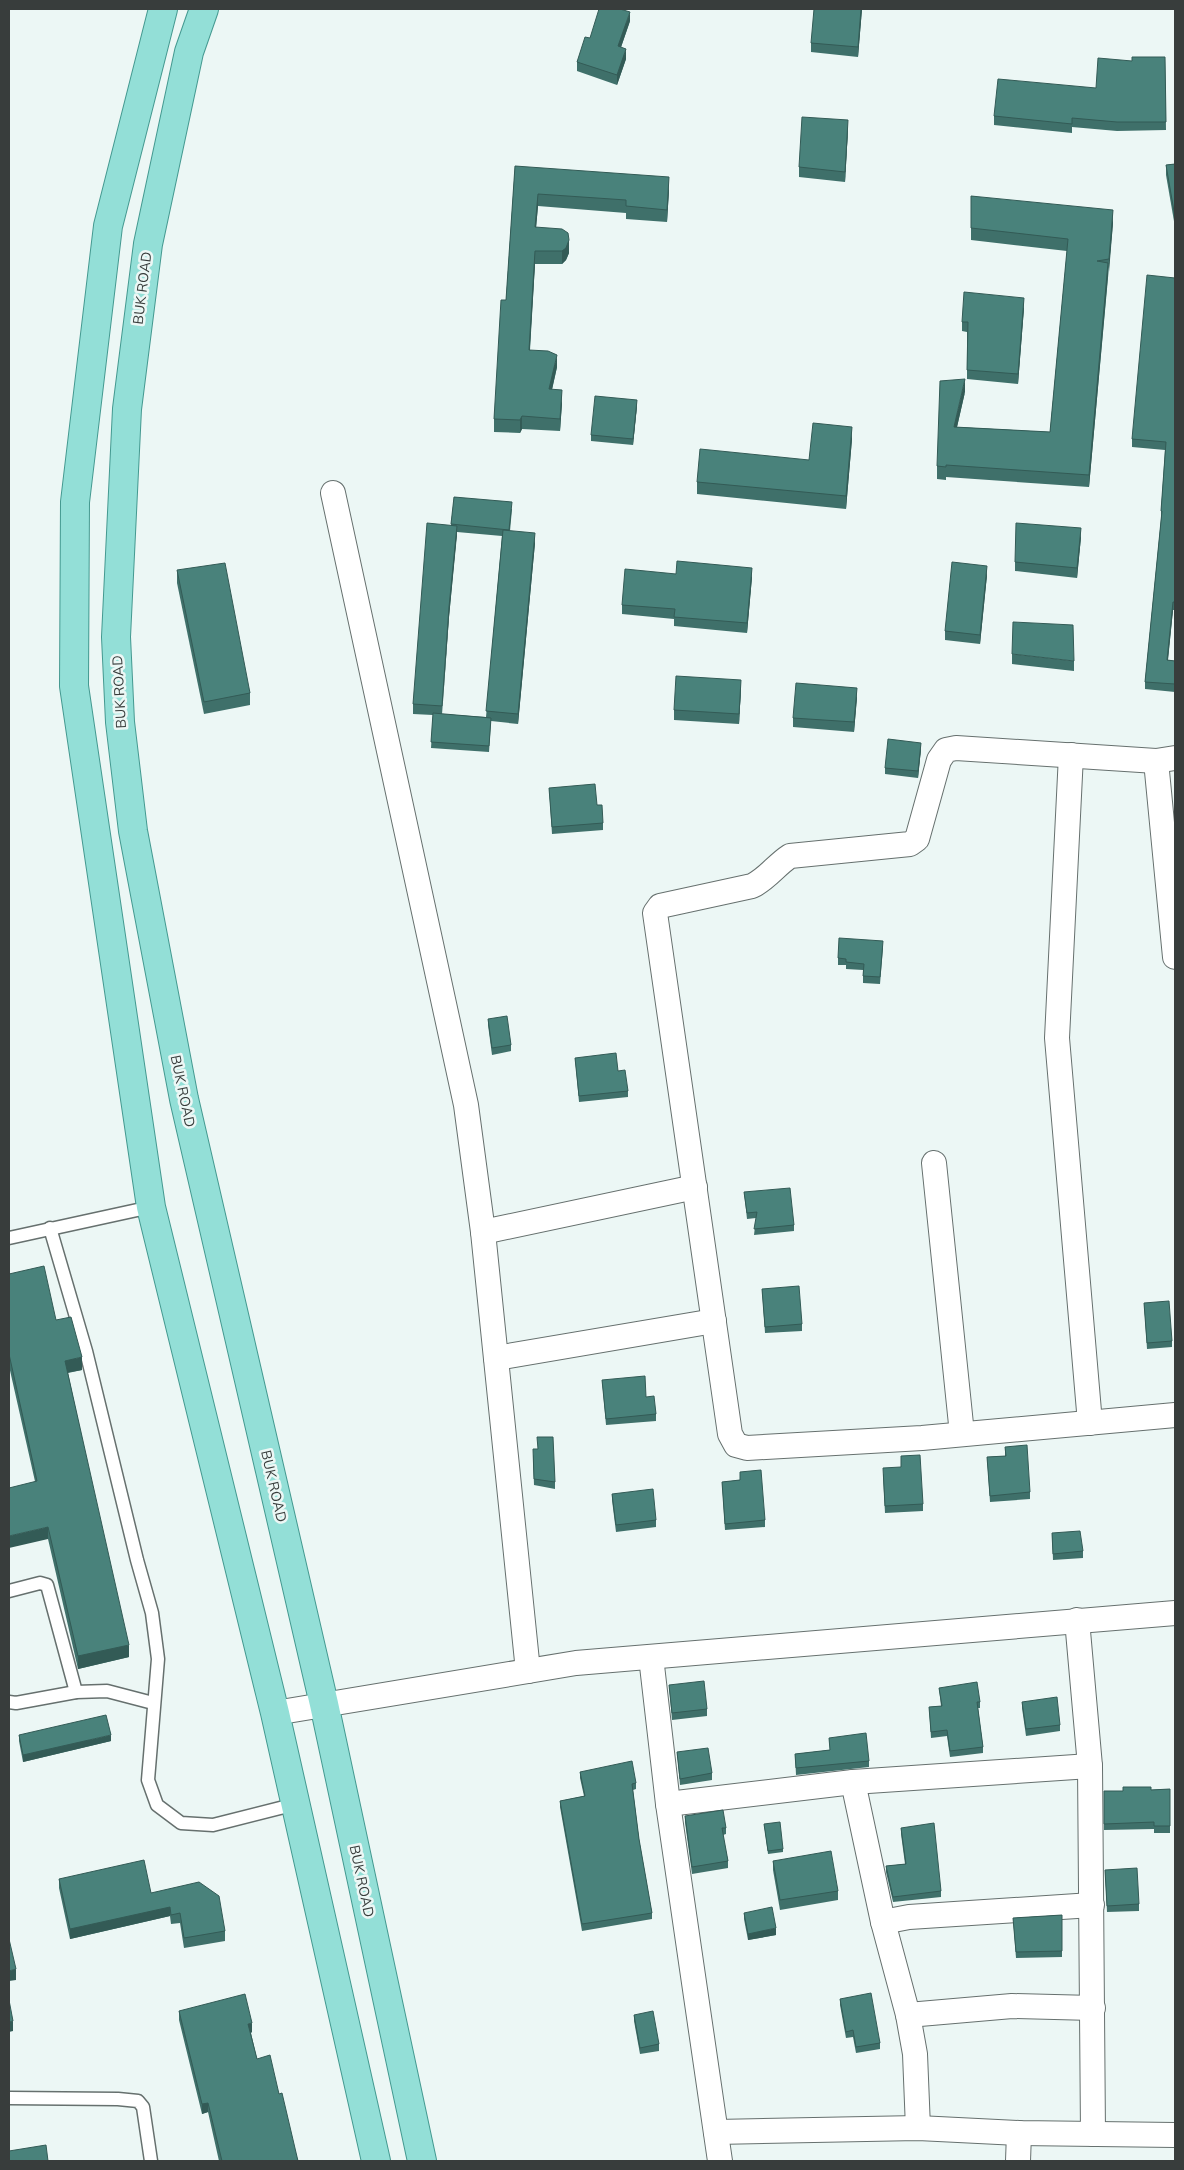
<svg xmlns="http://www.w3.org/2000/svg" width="1184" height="2170" font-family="Mulish,sans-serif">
  <rect width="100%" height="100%" fill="#ecf7f5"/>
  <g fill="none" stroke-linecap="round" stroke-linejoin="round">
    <g stroke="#66706e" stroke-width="15">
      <g id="lane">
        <path d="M50,1228L86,1351L137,1560L152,1613L158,1659L148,1780L157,1805L181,1823L213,1825L296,1804"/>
        <path d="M9,1238L151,1207"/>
        <path d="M9,1591L40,1583L47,1585L76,1692"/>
        <path d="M9,1702L16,1703L76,1692L107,1691L153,1703"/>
        <path d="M9,2098L118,2099L138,2101L143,2107L151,2161"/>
      </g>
    </g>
    <g stroke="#66706e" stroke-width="26">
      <g id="street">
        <path d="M333,493L466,1105L483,1232L528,1671"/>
        <path d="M1071,755L1057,1038L1090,1423"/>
        <path d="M1175,758L1156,761L956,748L946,750L939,760L917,839L910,844L790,856C776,865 767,879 752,886L660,906L655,913L730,1434L736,1445L747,1448L922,1438L1175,1415"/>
        <path d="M1156,761L1175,957"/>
        <path d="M934,1163L962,1434"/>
        <path d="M483,1232L695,1187"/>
        <path d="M496,1358L714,1321"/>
        <path d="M1077,1620L1090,1766L1093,2134"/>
        <path d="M651,1657L668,1804L720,2161"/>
        <path d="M275,1713L576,1663L1175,1613"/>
        <path d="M853,1782L883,1922L908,2015L915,2054L918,2128"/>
        <path d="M668,1804L853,1782L1090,1766"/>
        <path d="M883,1922L909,1917L1092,1905"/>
        <path d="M908,2015L1012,2006L1093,2008"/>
        <path d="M716,2132L918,2128L1019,2133L1175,2135"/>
        <path d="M1018,2161L1019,2133"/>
      </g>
    </g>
    <g stroke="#449990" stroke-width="30">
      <g id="primary">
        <path d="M163,9L108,226L75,502L74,686L151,1207L275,1713L376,2161"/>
        <path d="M204,9L189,52L148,244L127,409L116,637L120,722L133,831L184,1099L324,1704L422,2161"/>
      </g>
    </g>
    <use href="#lane" stroke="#fff" stroke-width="12"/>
    <use href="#street" stroke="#fff" stroke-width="24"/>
    <use href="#primary" stroke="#93dfd7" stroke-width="28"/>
  </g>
  <g fill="#3f706a" fill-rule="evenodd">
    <path d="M862,9L858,57L811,52V43Z"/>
    <path d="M630,21L621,47L626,59L617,85L577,71V62L590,38Z"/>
    <path d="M1165,57L1166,130L1117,131L1072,127V133L994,125V116L1096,88L1132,61Z"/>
    <path d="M848,130L845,182L799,177V167Z"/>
    <path d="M1175,164V227L1166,175V165Z"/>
    <path d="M515,166L669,190L667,222L626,219V213L538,206L536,227L569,253L566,260L562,264H535L530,350L557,367L552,390L562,403L560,431L522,429L520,433L494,432V419L506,300Z"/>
    <path d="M971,196L1113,223L1089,487L946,477V480L937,479V466L965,392L957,427L1050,432L1067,251L971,240Z"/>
    <path d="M1175,278V610H1173L1168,660L1175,661V692L1145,689V682L1161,519V511L1165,450L1132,447V439Z"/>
    <path d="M1024,308L1018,384L967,379V332L962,331V322Z"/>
    <path d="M637,406L633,445L591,441V435Z"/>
    <path d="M852,439L846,509L697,494V482L809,460Z"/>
    <path d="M454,497L512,509L510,531L535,543L518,724L491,721L489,752L431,748L433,715L413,714V704L451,525ZM457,532L502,536L486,717L442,714L449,617Z"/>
    <path d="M1081,537L1077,578L1015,571V562Z"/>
    <path d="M177,570L250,693V705L204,714L177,583Z"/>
    <path d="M676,574L752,577L747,633L674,626V619L622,614V605Z"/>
    <path d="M987,575L980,644L945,640V631Z"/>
    <path d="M1012,654L1074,661V671L1012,664Z"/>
    <path d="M741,689L739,724L674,720V710Z"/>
    <path d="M857,697L854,732L793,727V718Z"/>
    <path d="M921,749L918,778L885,774V768Z"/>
    <path d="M549,788L597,805L603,823V830L552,834Z"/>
    <path d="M883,948L880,984L863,983V970L846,969V965H838V958Z"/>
    <path d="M488,1019L511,1045V1051L492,1055L488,1025Z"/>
    <path d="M575,1058L618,1071L628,1091V1097L579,1102Z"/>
    <path d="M744,1192L794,1225V1231L754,1235L756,1218L747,1219Z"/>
    <path d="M9,1274L56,1320L82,1370L68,1373L129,1657L78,1669L48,1539L9,1366Z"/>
    <path d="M762,1289L802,1324V1331L765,1333Z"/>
    <path d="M1144,1303L1172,1341V1347L1147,1349Z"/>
    <path d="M602,1380L646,1397L656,1414V1421L606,1425Z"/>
    <path d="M1005,1447L1030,1492V1499L990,1502L987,1457L1005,1456Z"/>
    <path d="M537,1449L555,1482V1489L534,1485L533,1456Z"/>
    <path d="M740,1472L765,1520V1527L725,1530L722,1482L740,1480Z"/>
    <path d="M883,1474L923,1504V1511L885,1513Z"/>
    <path d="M612,1494L656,1520V1527L616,1532L612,1500Z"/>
    <path d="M1052,1533L1083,1551V1558L1053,1560Z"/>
    <path d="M669,1685L707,1709V1716L672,1720Z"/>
    <path d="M939,1688L980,1702V1708H978L983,1747V1753L950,1757L947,1736L931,1738L929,1707L941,1706Z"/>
    <path d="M1022,1702L1060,1725V1731L1026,1736L1022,1708Z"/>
    <path d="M19,1735L111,1741L23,1762L19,1741Z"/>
    <path d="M829,1738L869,1761V1767L796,1775L795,1754L830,1750Z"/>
    <path d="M677,1752L712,1773V1780L680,1785Z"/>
    <path d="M580,1772L636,1783V1789L633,1790L639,1839L652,1913V1919L582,1931L560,1807V1801L584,1796L580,1778Z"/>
    <path d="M1170,1789V1833H1154V1829L1104,1830V1791H1123Z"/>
    <path d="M685,1816L726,1828V1834L723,1835L728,1861V1868L692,1874L685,1822Z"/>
    <path d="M764,1824L783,1849V1852L768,1854Z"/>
    <path d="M901,1828L941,1891V1897L893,1902L886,1872V1866L905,1864L901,1834Z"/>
    <path d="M773,1861L838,1891V1900L780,1910L773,1870Z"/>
    <path d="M1105,1870L1139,1904V1911L1107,1912Z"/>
    <path d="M59,1879L151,1893L225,1931V1941L184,1948L180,1923L171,1924L170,1916L70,1939L59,1888Z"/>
    <path d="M744,1913L776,1935L748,1940L744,1919Z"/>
    <path d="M1062,1915V1957L1016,1958L1013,1918Z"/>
    <path d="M840,1999L880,2043V2049L856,2053L853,2037L846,2038L840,2005Z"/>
    <path d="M179,2011L252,2032L251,2033L257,2059L279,2094L298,2161H219L208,2112L202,2114L179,2020Z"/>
    <path d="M634,2015L659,2044V2051L640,2054L634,2021Z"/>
  </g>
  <g fill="#335b56">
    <path d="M861,9H862L858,57V47Z"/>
    <path d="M630,12V21L618,56V46Z"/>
    <path d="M626,49V59L617,85V75Z"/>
    <path d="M848,120V130L845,182V172Z"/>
    <path d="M669,177V190L667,222V210Z"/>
    <path d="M538,194V206L535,240V227Z"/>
    <path d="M1113,210V223L1109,272V259Z"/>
    <path d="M569,240V253L566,260L562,264V251Z"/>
    <path d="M535,251V264L529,362V350Z"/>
    <path d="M1108,263V275L1089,487V475Z"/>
    <path d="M1024,298V308L1018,384V374Z"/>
    <path d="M557,355V367L549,402V389Z"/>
    <path d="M965,379V392L954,440V427Z"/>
    <path d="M562,390V403L560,431V419Z"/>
    <path d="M637,400V406L633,445V439Z"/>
    <path d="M522,416V429L520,433V420Z"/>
    <path d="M852,427V439L846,509V496Z"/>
    <path d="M457,526V535L449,617L442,716L449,607Z"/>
    <path d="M1081,528V537L1077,578V568Z"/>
    <path d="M535,533V543L518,724V714Z"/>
    <path d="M987,566V575L980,644V635Z"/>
    <path d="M752,568V577L747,633V623Z"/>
    <path d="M1173,602V610L1167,668V660Z"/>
    <path d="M741,680V689L739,724V714Z"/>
    <path d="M857,688V697L854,732V722Z"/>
    <path d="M921,743V749L918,778V771Z"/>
    <path d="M82,1357V1370L65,1373V1361Z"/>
    <path d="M48,1527V1539L9,1548V1536Z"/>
    <path d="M129,1645V1657L78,1669V1656Z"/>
    <path d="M111,1735V1741L23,1762V1755Z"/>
    <path d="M170,1907V1916L70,1939V1929Z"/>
    <path d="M776,1928V1935L748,1940V1934Z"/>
    <path d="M16,1969V1980L9,1981V1971Z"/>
    <path d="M13,2021V2031L9,2032V2022Z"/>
    <path d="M252,2023V2032L248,2033V2024Z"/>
    <path d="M208,2103V2112L202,2114V2104Z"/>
  </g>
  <g fill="#49827b" stroke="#335b56">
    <path d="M599,9H620L630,12L618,46L626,49L617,75L577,62L585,37L590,38Z"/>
    <path d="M814,9H861L858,47L811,43Z"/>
    <path d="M1132,57H1165L1166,122H1117L1072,118V124L994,116L998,79L1096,88L1098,58L1132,61Z"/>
    <path d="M802,117L848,120L845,172L799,167Z"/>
    <path d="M1175,164V217L1166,165Z"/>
    <path d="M515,166L669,177L667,210L626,206V200L538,194L535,227L562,229L568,233L569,240L566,248L562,251H535L529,350L548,351L557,355L549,389L562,390L560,419L522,416L520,420L494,419L501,300H506Z"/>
    <path d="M971,196L1113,210L1109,259L1097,261L1108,263L1089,475L946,465V467L937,466L940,381L965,379L954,427L1050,432L1068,239L971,228Z"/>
    <path d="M1147,275L1175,278V602H1173L1167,660L1175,661V684L1145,682L1162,511H1161L1166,442L1132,439Z"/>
    <path d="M964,292L1024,298L1018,374L967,370L968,322H962Z"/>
    <path d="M595,396L637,400L633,439L591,435Z"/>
    <path d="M813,423L852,427L846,496L697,482L700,449L809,460Z"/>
    <path d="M454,497L512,502L509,530L451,524Z"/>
    <path d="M427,523L457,526L449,607L442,706L413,704Z"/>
    <path d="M1016,523L1081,528L1077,568L1015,562Z"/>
    <path d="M503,530L535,533L518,714L486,711Z"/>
    <path d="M677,561L752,568L747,623L674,617L675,609L622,605L625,569L676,574Z"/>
    <path d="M952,562L987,566L980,635L945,631Z"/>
    <path d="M225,563L250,693L204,702L177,570Z"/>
    <path d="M1013,622L1073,625L1074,661L1012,654Z"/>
    <path d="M676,676L741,680L739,714L674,710Z"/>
    <path d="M796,683L857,688L854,722L793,718Z"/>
    <path d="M433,713L491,718L489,746L431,742Z"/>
    <path d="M888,739L921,743L918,771L885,768Z"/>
    <path d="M595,784L597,805H602L603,823L552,827L549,788Z"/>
    <path d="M839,938L883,941L880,977L863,976L864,964L846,962V959L838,958Z"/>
    <path d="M507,1016L511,1045L492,1048L488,1019Z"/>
    <path d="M616,1053L618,1071L625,1070L628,1091L579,1096L575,1058Z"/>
    <path d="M790,1188L794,1225L754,1229L757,1212L747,1213L744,1192Z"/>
    <path d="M44,1266L56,1320L71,1317L82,1357L65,1361L129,1645L78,1656L48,1527L9,1536V1488L37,1481L9,1354V1274Z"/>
    <path d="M799,1286L802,1324L765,1327L762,1289Z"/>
    <path d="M1169,1301L1172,1341L1147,1343L1144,1303Z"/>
    <path d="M645,1376L646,1397L654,1396L656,1414L606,1419L602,1380Z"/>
    <path d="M537,1437H553L555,1482L534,1479L533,1449H538Z"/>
    <path d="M1027,1445L1030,1492L990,1496L987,1457L1006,1456L1005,1447Z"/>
    <path d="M920,1455L923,1504L885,1506L883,1468L901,1467V1456Z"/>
    <path d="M761,1470L765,1520L725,1524L722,1482L740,1480V1472Z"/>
    <path d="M653,1489L656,1520L616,1525L612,1494Z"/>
    <path d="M1080,1531L1083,1551L1053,1554L1052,1533Z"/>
    <path d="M704,1681L707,1709L672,1713L669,1685Z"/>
    <path d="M977,1682L980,1702H977L983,1747L950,1751L947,1730L931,1732L929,1707L942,1706L939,1688Z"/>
    <path d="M1057,1697L1060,1725L1026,1729L1022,1702Z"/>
    <path d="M106,1715L111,1735L23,1755L19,1735Z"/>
    <path d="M866,1733L869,1761L796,1768L795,1754L830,1750L829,1738Z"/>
    <path d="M708,1748L712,1773L680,1779L677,1752Z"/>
    <path d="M632,1761L636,1783L632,1784L639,1839L652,1913L582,1924L560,1801L585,1796L580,1772Z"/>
    <path d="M1123,1787H1151V1790L1170,1789V1826H1154V1822L1104,1824V1791H1123Z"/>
    <path d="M723,1810L726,1828H722L728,1861L692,1867L685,1816Z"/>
    <path d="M780,1822L783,1849L768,1851L764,1824Z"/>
    <path d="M934,1823L941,1891L893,1897L886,1866L906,1864L901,1828Z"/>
    <path d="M831,1851L838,1891L780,1900L773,1861Z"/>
    <path d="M144,1860L151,1893L199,1882L219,1896L225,1931L184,1938L180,1913L171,1915L170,1907L70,1929L59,1879Z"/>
    <path d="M1137,1868L1139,1904L1107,1906L1105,1870Z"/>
    <path d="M772,1907L776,1928L748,1934L744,1913Z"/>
    <path d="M1062,1915V1951L1016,1952L1013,1918Z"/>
    <path d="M9,1939L16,1969L9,1971Z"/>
    <path d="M871,1993L880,2043L856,2047L853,2030L846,2032L840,1999Z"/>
    <path d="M245,1994L252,2023L248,2024L257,2059L270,2055L279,2094L282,2093L298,2161H222L208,2103L202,2104L179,2011Z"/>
    <path d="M9,2000L13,2021L9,2022Z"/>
    <path d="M653,2011L659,2044L640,2048L634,2015Z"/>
    <path d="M46,2145L48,2161H9V2151Z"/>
  </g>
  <g text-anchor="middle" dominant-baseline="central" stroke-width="5" stroke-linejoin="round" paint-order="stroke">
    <g font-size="14" fill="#383d3c" stroke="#ecf7f5">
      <text transform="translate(142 288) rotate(-83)">BUK ROAD</text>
      <text transform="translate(119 692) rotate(-93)">BUK ROAD</text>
      <text transform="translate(183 1091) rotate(78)">BUK ROAD</text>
      <text transform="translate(274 1486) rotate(77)">BUK ROAD</text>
      <text transform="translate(362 1881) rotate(78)">BUK ROAD</text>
    </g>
  </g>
  <rect width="1184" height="2170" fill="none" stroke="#383d3c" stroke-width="20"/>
</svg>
